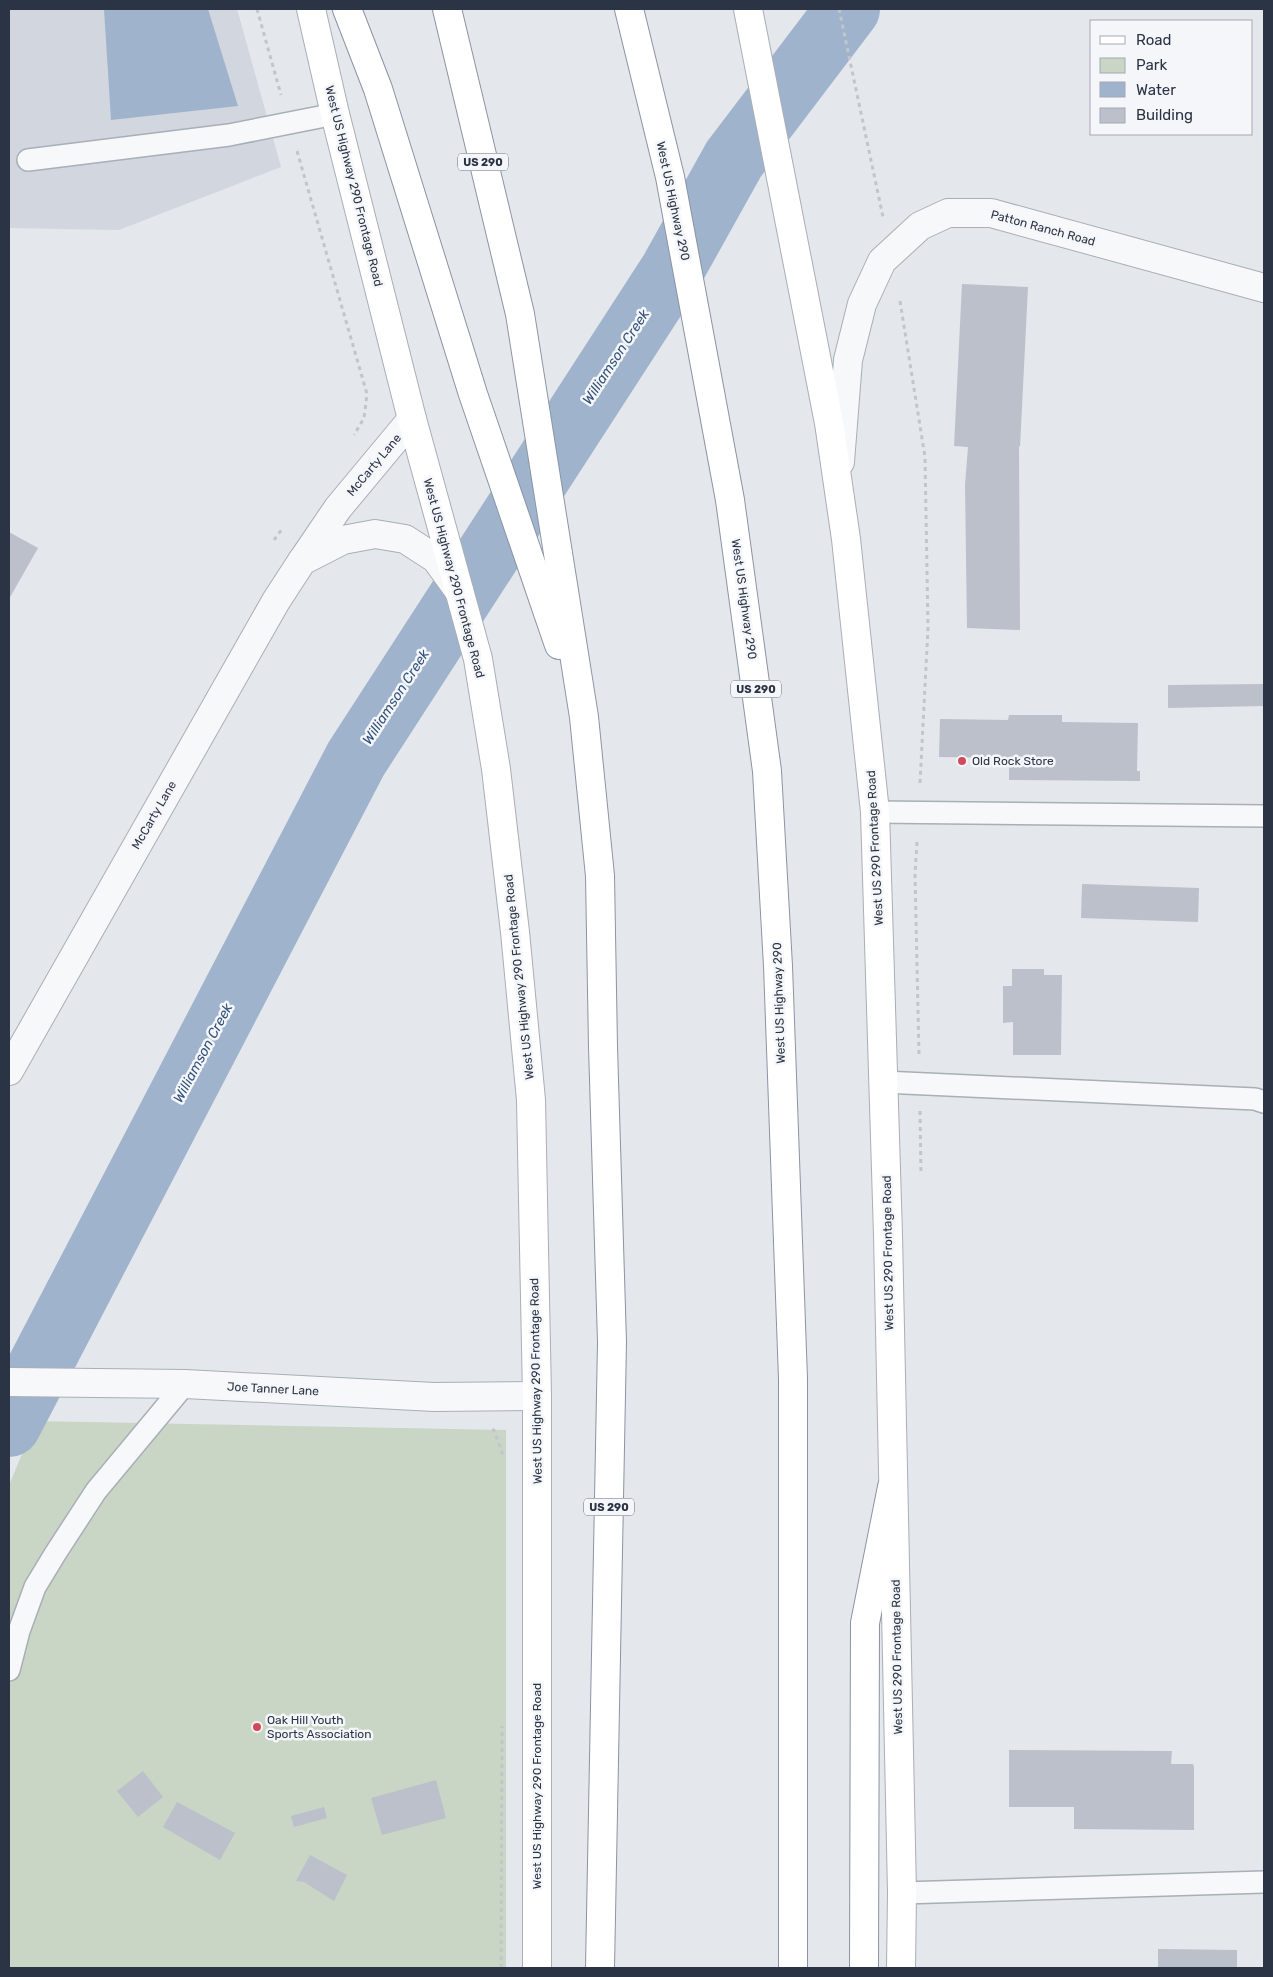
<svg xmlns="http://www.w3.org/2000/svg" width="1273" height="1977" font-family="Rubik,sans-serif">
  <rect width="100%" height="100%" fill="#e4e7ec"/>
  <path fill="#d2d6de" d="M9,9H237L281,167L119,230L9,228Z"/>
  <path fill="#c9d6c5" d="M36,1421L506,1430V1968H9V1485Z"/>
  <path fill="#9fb4cc" d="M104,9H208L238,106L111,120Z"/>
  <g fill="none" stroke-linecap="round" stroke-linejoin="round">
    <path stroke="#9fb4cc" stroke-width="64" d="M9,1425L356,759L671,272L734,159L848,9"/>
  </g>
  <g fill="#bbc0ca">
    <path d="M962,284L1028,287L1020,447L1019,446L1020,630L967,628L965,485L968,447L954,446Z"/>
    <path d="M9,532L38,548L9,599Z"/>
    <path d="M1264,684V706L1168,708V685Z"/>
    <path d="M1009,715H1062V722L1138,723L1137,771H1140V781L1009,780V758L939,757L940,719L1008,720Z"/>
    <path d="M1082,884L1199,888L1198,922L1081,918Z"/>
    <path d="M1012,969H1044V975H1062L1061,1055H1013V1022L1003,1023V986H1012Z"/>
    <path d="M1009,1750L1172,1751L1171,1764H1193L1194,1767V1830L1074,1829V1807H1009Z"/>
    <path d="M143,1771L163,1797L138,1817L117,1791Z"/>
    <path d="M436,1780L446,1818L382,1835L371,1798Z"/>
    <path d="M177,1802L235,1833L220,1860L163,1827Z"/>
    <path d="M324,1807L327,1818L294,1827L291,1816Z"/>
    <path d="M310,1855L347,1875L334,1901L304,1882L296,1881Z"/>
    <path d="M1158,1949L1237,1950V1968H1158Z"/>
  </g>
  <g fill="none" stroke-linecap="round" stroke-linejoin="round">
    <g stroke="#a9aeb7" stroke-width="24">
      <g id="service">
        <path d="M28,160L229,135L335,114"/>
        <path d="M875,812L1264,816"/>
        <path d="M883,1082L1255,1099L1264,1102"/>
        <path d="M9,1670L19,1631L35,1587L55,1554L96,1491L185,1384"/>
        <path d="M902,1893L1264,1882"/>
      </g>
    </g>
    <g stroke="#a9aeb7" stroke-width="30">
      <g id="minor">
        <path d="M840,462L848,360L862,304L882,261L920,226L948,213H991L1264,288"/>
        <path d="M302,561L338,508L412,419"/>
        <path d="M9,1382L185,1384L434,1397L537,1396"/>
      </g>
    </g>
    <g stroke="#a9aeb7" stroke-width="30">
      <path id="tertiary" d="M9,1071L276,601L302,561L343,540L375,534L405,539L436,559L459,591"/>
    </g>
    <g stroke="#a9aeb7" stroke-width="30">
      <g id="secondary">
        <path d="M311,9L335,114L412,419L478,659L496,769L515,932L531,1100L537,1396V1968"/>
        <path d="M748,9L829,423L846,539L875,812L888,1235L902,1893L901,1968"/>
      </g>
    </g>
    <g stroke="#8b94a3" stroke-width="30">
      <g id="motorway">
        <path d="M347,9L378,89L473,394L559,645"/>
        <path d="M447,9L520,314L584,717L600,876L603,1047L612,1342L600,1968"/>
        <path d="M629,9L670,177L730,500L767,771L778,966L793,1379V1968"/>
        <path d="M864,1968L865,1623L892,1487"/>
      </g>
    </g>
    <g stroke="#c2c5cb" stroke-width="3" stroke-dasharray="4 4" stroke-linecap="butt">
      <path d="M257,9L281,95"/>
      <path d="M839,9L883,217"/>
      <path d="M297,151L367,394L364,418L354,435"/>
      <path d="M900,301L925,457L928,628L920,783"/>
      <path d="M274,540L282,529"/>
      <path d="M917,842L915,874L919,1055"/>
      <path d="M920,1111L921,1175"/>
      <path d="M492,1430H494L503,1455"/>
      <path d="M501,1968L502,1726"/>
    </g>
    <use href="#service" stroke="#f7f8fa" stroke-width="21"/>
    <use href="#minor" stroke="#f7f8fa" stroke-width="28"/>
    <use href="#tertiary" stroke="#f7f8fa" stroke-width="28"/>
    <use href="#secondary" stroke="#fff" stroke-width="28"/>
    <use href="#motorway" stroke="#fff" stroke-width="28"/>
  </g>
  <g fill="#d1495b" stroke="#f4f6f9" stroke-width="2">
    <circle cx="962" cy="761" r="5"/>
    <circle cx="257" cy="1727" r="5"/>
  </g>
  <g text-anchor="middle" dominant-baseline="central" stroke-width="5" stroke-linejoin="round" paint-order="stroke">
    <g fill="#f4f6f9" stroke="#676e7b" stroke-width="1">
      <rect x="458" y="153.5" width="50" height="17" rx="4"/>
      <rect x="731" y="680.5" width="50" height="17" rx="4"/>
      <rect x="584" y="1498.5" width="50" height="17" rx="4"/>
    </g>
    <g font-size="11" font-weight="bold" fill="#2b3445">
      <text x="483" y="162">US 290</text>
      <text x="756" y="689">US 290</text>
      <text x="609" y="1507">US 290</text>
    </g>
    <g font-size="12" fill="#2b3445" stroke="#f4f6f9">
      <text transform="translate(354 186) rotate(76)">West US Highway 290 Frontage Road</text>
      <text transform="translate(673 201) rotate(78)">West US Highway 290</text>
      <text transform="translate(1043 228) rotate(15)">Patton Ranch Road</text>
      <text transform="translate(374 465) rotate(-50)">McCarty Lane</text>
      <text transform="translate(454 578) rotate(75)">West US Highway 290 Frontage Road</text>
      <text transform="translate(744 599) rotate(82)">West US Highway 290</text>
      <text transform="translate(154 815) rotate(-60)">McCarty Lane</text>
      <text transform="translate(875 848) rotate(-93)">West US 290 Frontage Road</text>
      <text transform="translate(519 977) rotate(-96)">West US Highway 290 Frontage Road</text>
      <text transform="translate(779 1003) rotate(-92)">West US Highway 290</text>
      <text transform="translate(888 1253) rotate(-91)">West US 290 Frontage Road</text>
      <text transform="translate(536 1381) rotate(-91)">West US Highway 290 Frontage Road</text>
      <text transform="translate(273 1389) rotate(3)">Joe Tanner Lane</text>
      <text transform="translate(897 1657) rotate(-91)">West US 290 Frontage Road</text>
      <text transform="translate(537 1786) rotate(-90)">West US Highway 290 Frontage Road</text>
    </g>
    <g font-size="12" fill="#2b3445" stroke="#f4f6f9" text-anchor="start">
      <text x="972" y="761">Old Rock Store</text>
      <text x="267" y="1720">Oak Hill Youth<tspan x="267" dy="14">Sports Association</tspan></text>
    </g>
    <g font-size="14" font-style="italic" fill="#34527a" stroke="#f4f6f9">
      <text transform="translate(616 357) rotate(-57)">Williamson Creek</text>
      <text transform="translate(396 697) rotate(-57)">Williamson Creek</text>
      <text transform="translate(203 1053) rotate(-62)">Williamson Creek</text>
    </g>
  </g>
  <rect width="1273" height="1977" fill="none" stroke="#2b3445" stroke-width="20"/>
  <rect x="1090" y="20" width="162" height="115" fill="#f4f6f9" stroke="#a4a8b1"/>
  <rect x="1100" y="36" width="25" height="8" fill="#ffffff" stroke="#a4a8b1"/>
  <text x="1136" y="45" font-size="15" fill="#2b3445">Road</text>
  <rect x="1100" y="58" width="25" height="15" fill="#c9d6c5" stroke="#a4a8b1"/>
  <text x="1136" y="70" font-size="15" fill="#2b3445">Park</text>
  <rect x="1100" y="82" width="25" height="15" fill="#9fb4cc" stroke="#a4a8b1"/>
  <text x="1136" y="95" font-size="15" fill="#2b3445">Water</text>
  <rect x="1100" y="108" width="25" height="15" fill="#bbc0ca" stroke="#a4a8b1"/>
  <text x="1136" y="120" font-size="15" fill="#2b3445">Building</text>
</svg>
